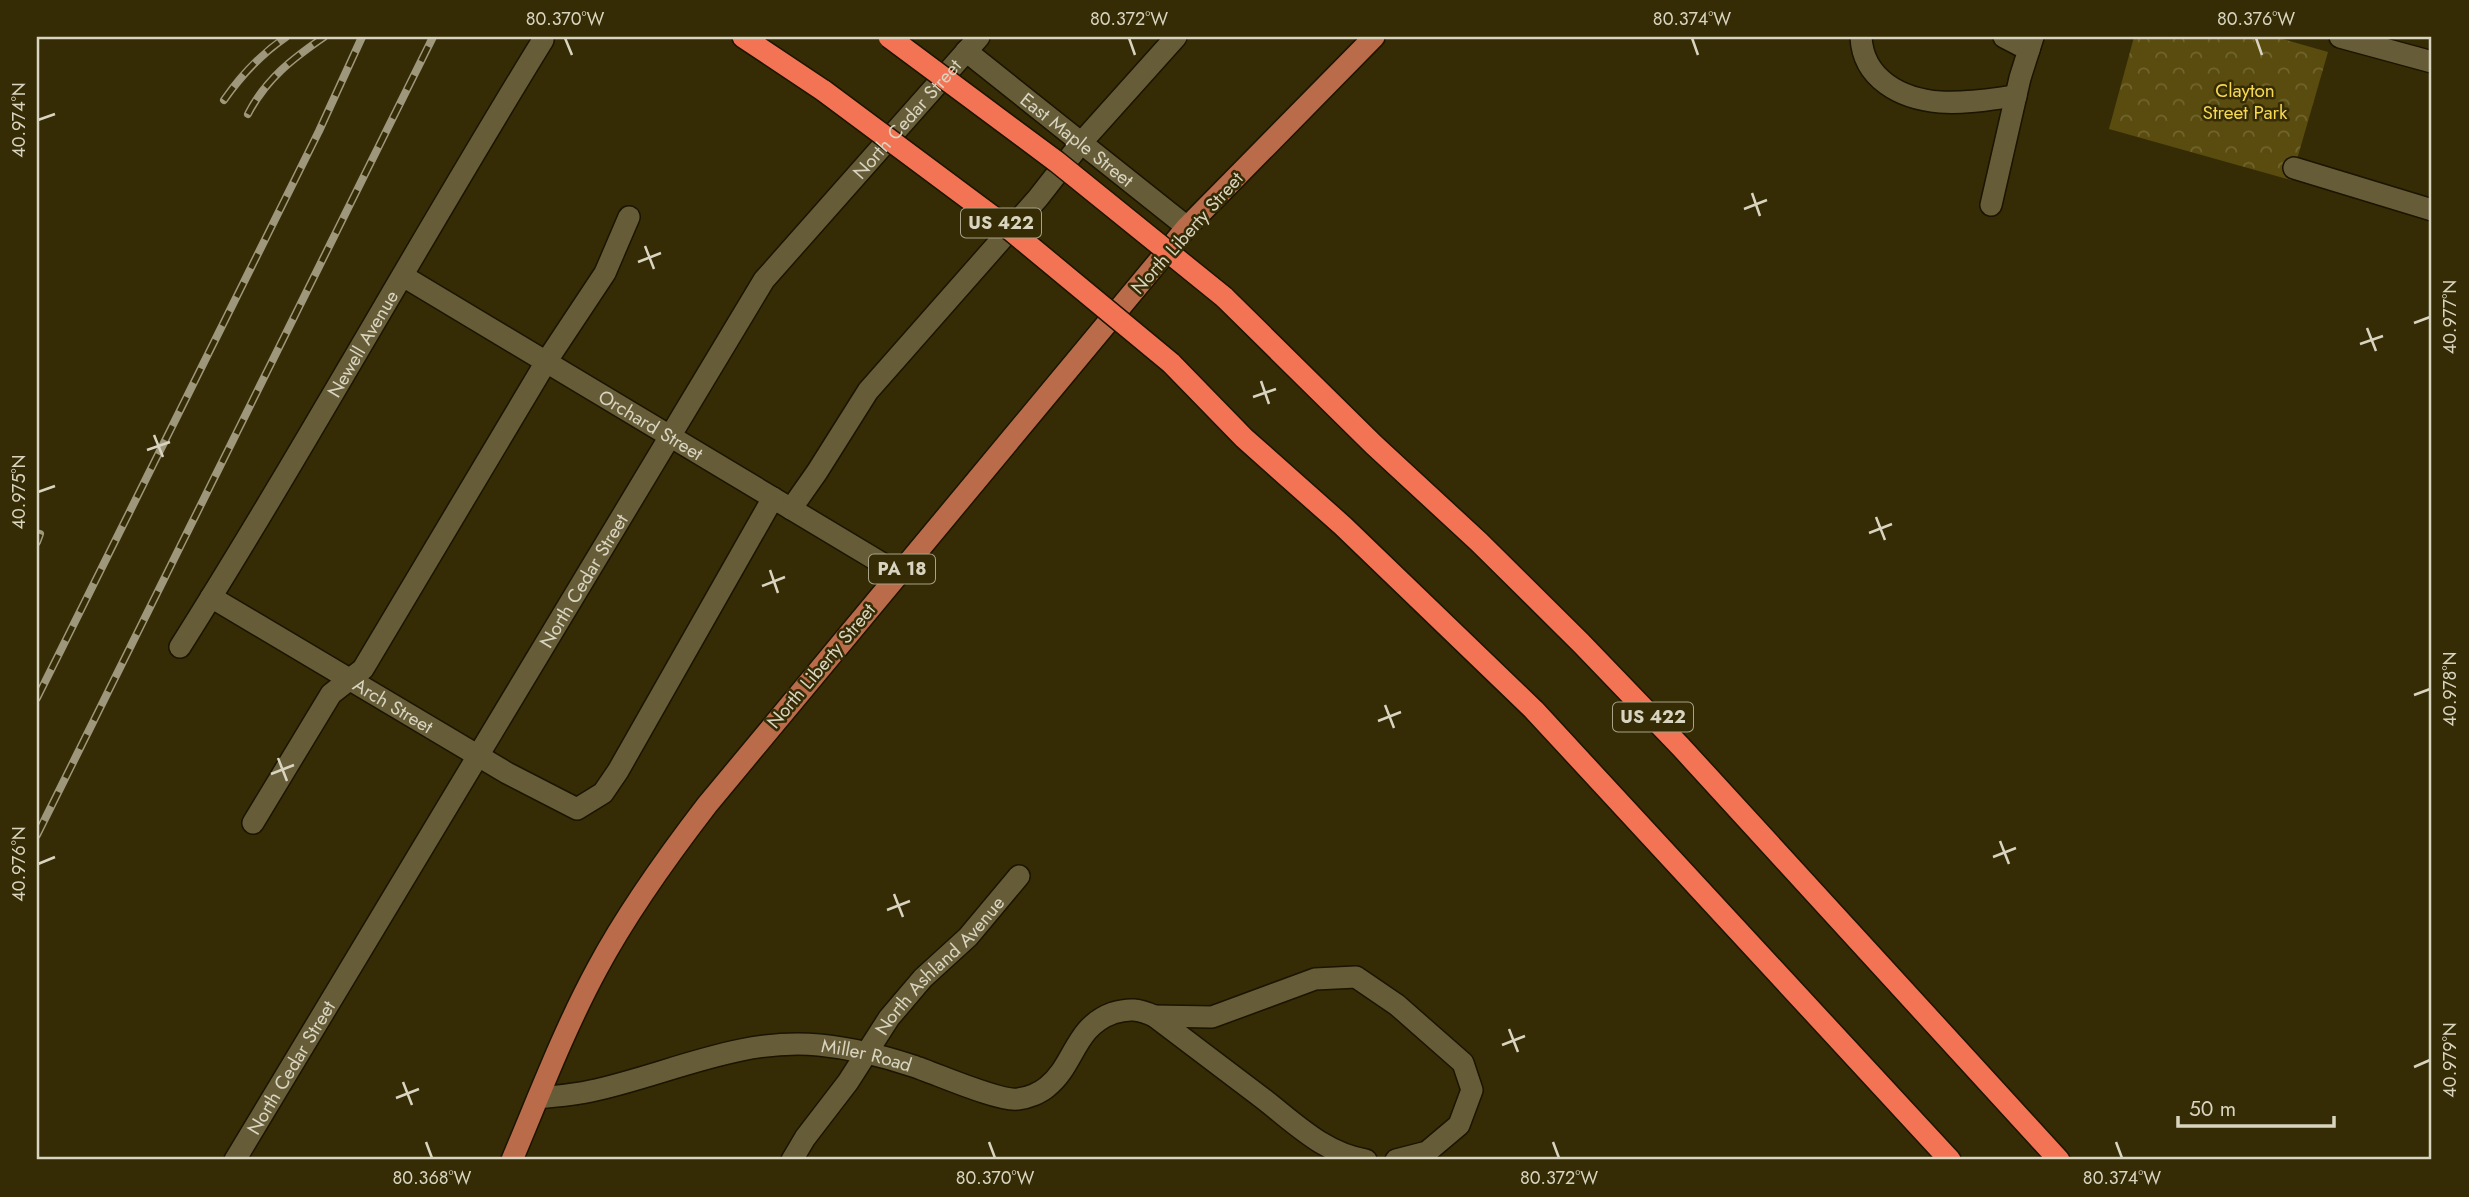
<svg xmlns="http://www.w3.org/2000/svg" width="2469" height="1197" font-family="Jost,sans-serif">
  <defs>
    <pattern id="park-crowns" width="20" height="18" patternUnits="userSpaceOnUse" patternTransform="scale(1.75)"><rect width="20" height="18" fill="#5a4c0e"/><path d="M2 6a3 3 0 1 1 6 0M12 15a3 3 0 1 1 6 0" fill="none" stroke="#71652f"/></pattern>
  </defs>
  <rect width="100%" height="100%" fill="#352c05"/>
  <path fill="url(#park-crowns)" d="M2134,37H2276L2328,52L2291,180L2109,129Z"/>
  <g fill="none" stroke-linecap="round" stroke-linejoin="round">
    <g stroke="#1b1400" stroke-width="24">
      <g id="minor">
        <path d="M1861,37C1863,79 1901,99 1940,102C1965,104 1992,99 2016,96"/>
        <path d="M2004,37L2029,50"/>
        <path d="M2340,37L2432,62"/>
        <path id="s1" d="M966,51L1187,227"/>
        <path d="M2294,168L2432,210"/>
        <path d="M1991,205L2020,78L2033,37"/>
        <path id="s2" d="M403,276L898,573"/>
        <path d="M791,509L817,472L868,391L1038,198L1081,143L1176,37"/>
        <path id="s3" d="M211,597L507,773L577,809L603,793L618,771L773,498"/>
        <path id="s4" d="M180,647C306,447 419,241 543,40"/>
        <path d="M253,823L331,694L363,669L546,362L605,273L629,217"/>
        <path d="M1154,1016L1212,1017L1315,979L1356,977L1397,1005L1463,1063L1472,1090L1459,1125L1427,1152L1396,1160"/>
        <path id="s5" d="M538,1098C556,1096 574,1095 591,1091C666,1075 741,1037 819,1045C850,1048 883,1056 913,1066C935,1073 999,1102 1018,1099C1028,1098 1040,1093 1047,1087C1075,1065 1074,1027 1113,1013C1129,1008 1139,1009 1154,1016C1188,1042 1223,1068 1257,1094C1292,1120 1322,1153 1366,1160"/>
        <path id="s6" d="M235,1160L764,280L979,37"/>
        <path id="s7" d="M792,1160L805,1138L848,1082L889,1018L923,978L968,937L1019,876"/>
      </g>
    </g>
    <g stroke="#1b1400" stroke-width="24">
      <path id="major" d="M512,1160C539,1096 564,1030 597,969C628,911 667,857 707,805L1187,227L1374,37"/>
    </g>
    <g stroke="#1b1400" stroke-width="24">
      <g id="highway">
        <path d="M743,37L824,91"/>
        <path d="M1224,297L1374,445L1479,542L1581,643L1681,747L2059,1160"/>
        <path d="M1171,363L1244,438L1343,526L1534,710L1950,1160"/>
      </g>
    </g>
    <use href="#minor" stroke="#665d38" stroke-width="21"/>
    <use href="#major" stroke="#ba6b49" stroke-width="21"/>
    <use href="#highway" stroke="#f27454" stroke-width="21"/>
    <g stroke="#9e977c" stroke-width="8">
      <g id="rail">
        <path d="M224,100C242,74 260,55 286,37"/>
        <path d="M248,114C266,79 292,59 324,37"/>
        <path d="M37,542L40,534"/>
        <path d="M37,698L319,131L362,37"/>
        <path d="M37,835L433,37"/>
      </g>
    </g>
    <use href="#rail" stroke="#352c05" stroke-width="5" stroke-dasharray="16" stroke-linecap="butt"/>
    <g stroke="#1b1400" stroke-width="24" stroke-linecap="butt">
      <g id="highway-bridge">
        <path d="M889,37L1057,162L1224,297"/>
        <path d="M824,91L1008,228L1171,363"/>
      </g>
    </g>
    <use href="#highway-bridge" stroke="#f27454" stroke-width="21"/>
  </g>
  <path fill="none" stroke="#d9d4c0" stroke-width="2.5" d="M565,38L572,55M1129,38L1135,55M1692,38L1698,55M2256,38L2262,55M38,120L55,114M1752,193L1760,216M1744,209L1767,200M645,246L654,269M638,262L661,253M2414,323L2430,317M2367,328L2376,351M2360,344L2383,336M1261,381L1269,404M1253,397L1276,389M154,435L163,457M147,450L170,442M38,492L55,486M1876,517L1885,540M1869,533L1892,524M770,570L778,593M762,586L785,577M2414,695L2430,689M1385,705L1394,728M1378,721L1401,712M278,758L287,781M271,774L294,765M2000,841L2009,864M1993,857L2016,848M38,864L55,857M894,894L903,917M887,910L910,901M1509,1029L1518,1052M1502,1045L1525,1036M2414,1067L2430,1060M403,1082L412,1105M396,1098L419,1089M426,1142L432,1158M989,1142L995,1158M1553,1142L1559,1158M2116,1142L2122,1158"/>
  <g text-anchor="middle" dominant-baseline="central" stroke-width="5" stroke-linejoin="round" paint-order="stroke">
    <g fill="#352c05" stroke="#a8a288" stroke-width="2">
      <rect x="961" y="208.5" width="80" height="29" rx="5"/>
      <rect x="869" y="554.5" width="66" height="29" rx="5"/>
      <rect x="1613" y="702.5" width="80" height="29" rx="5"/>
    </g>
    <g font-size="18" font-weight="bold" fill="#d9d4c0">
      <text x="1001" y="223">US 422</text>
      <text x="902" y="569">PA 18</text>
      <text x="1653" y="717">US 422</text>
    </g>
    <g font-size="19" fill="#f7d853" stroke="#352c05">
      <text x="2245" y="90">Clayton<tspan x="2245" dy="22">Street Park</tspan></text>
    </g>
    <g font-size="19" fill="#d9d4c0" stroke="#352c05">
      <text stroke="none"><textPath href="#s6" startOffset="1242">North Cedar Street</textPath></text>
      <text stroke="none"><textPath href="#s1" startOffset="142">East Maple Street</textPath></text>
      <text transform="translate(1187 233) rotate(-48)">North Liberty Street</text>
      <text stroke="none"><textPath href="#s4" startOffset="354">Newell Avenue</textPath></text>
      <text stroke="none"><textPath href="#s2" startOffset="289">Orchard Street</textPath></text>
      <text stroke="none"><textPath href="#s6" startOffset="676">North Cedar Street</textPath></text>
      <text transform="translate(821 666) rotate(-50)">North Liberty Street</text>
      <text stroke="none"><textPath href="#s3" startOffset="212">Arch Street</textPath></text>
      <text stroke="none"><textPath href="#s7" startOffset="245">North Ashland Avenue</textPath></text>
      <text stroke="none"><textPath href="#s5" startOffset="336">Miller Road</textPath></text>
      <text stroke="none"><textPath href="#s6" startOffset="108">North Cedar Street</textPath></text>
    </g>
  </g>
  <rect width="2469" height="1197" fill="none" stroke="#352c05" stroke-width="77"/>
  <path d="M2178 1116v10h156v-10" fill="none" stroke="#d9d4c0" stroke-width="3.5"/>
  <text x="2189" y="1116" font-size="21" fill="#d9d4c0" stroke="#352c05" stroke-width="5" paint-order="stroke">50 m</text>
  <rect x="38" y="38" width="2392" height="1120" fill="none" stroke="#d9d4c0" stroke-width="2.5"/>
  <g font-size="18" text-anchor="middle" fill="#d9d4c0">
    <text x="565" y="25">80.370°W</text>
    <text x="1129" y="25">80.372°W</text>
    <text x="1692" y="25">80.374°W</text>
    <text x="2256" y="25">80.376°W</text>
    <text transform="translate(19 120) rotate(-90)" y="6">40.974°N</text>
    <text transform="translate(2450 317) rotate(-90)" y="6">40.977°N</text>
    <text transform="translate(19 492) rotate(-90)" y="6">40.975°N</text>
    <text transform="translate(2450 689) rotate(-90)" y="6">40.978°N</text>
    <text transform="translate(19 864) rotate(-90)" y="6">40.976°N</text>
    <text transform="translate(2450 1060) rotate(-90)" y="6">40.979°N</text>
    <text x="432" y="1184">80.368°W</text>
    <text x="995" y="1184">80.370°W</text>
    <text x="1559" y="1184">80.372°W</text>
    <text x="2122" y="1184">80.374°W</text>
  </g>
</svg>
